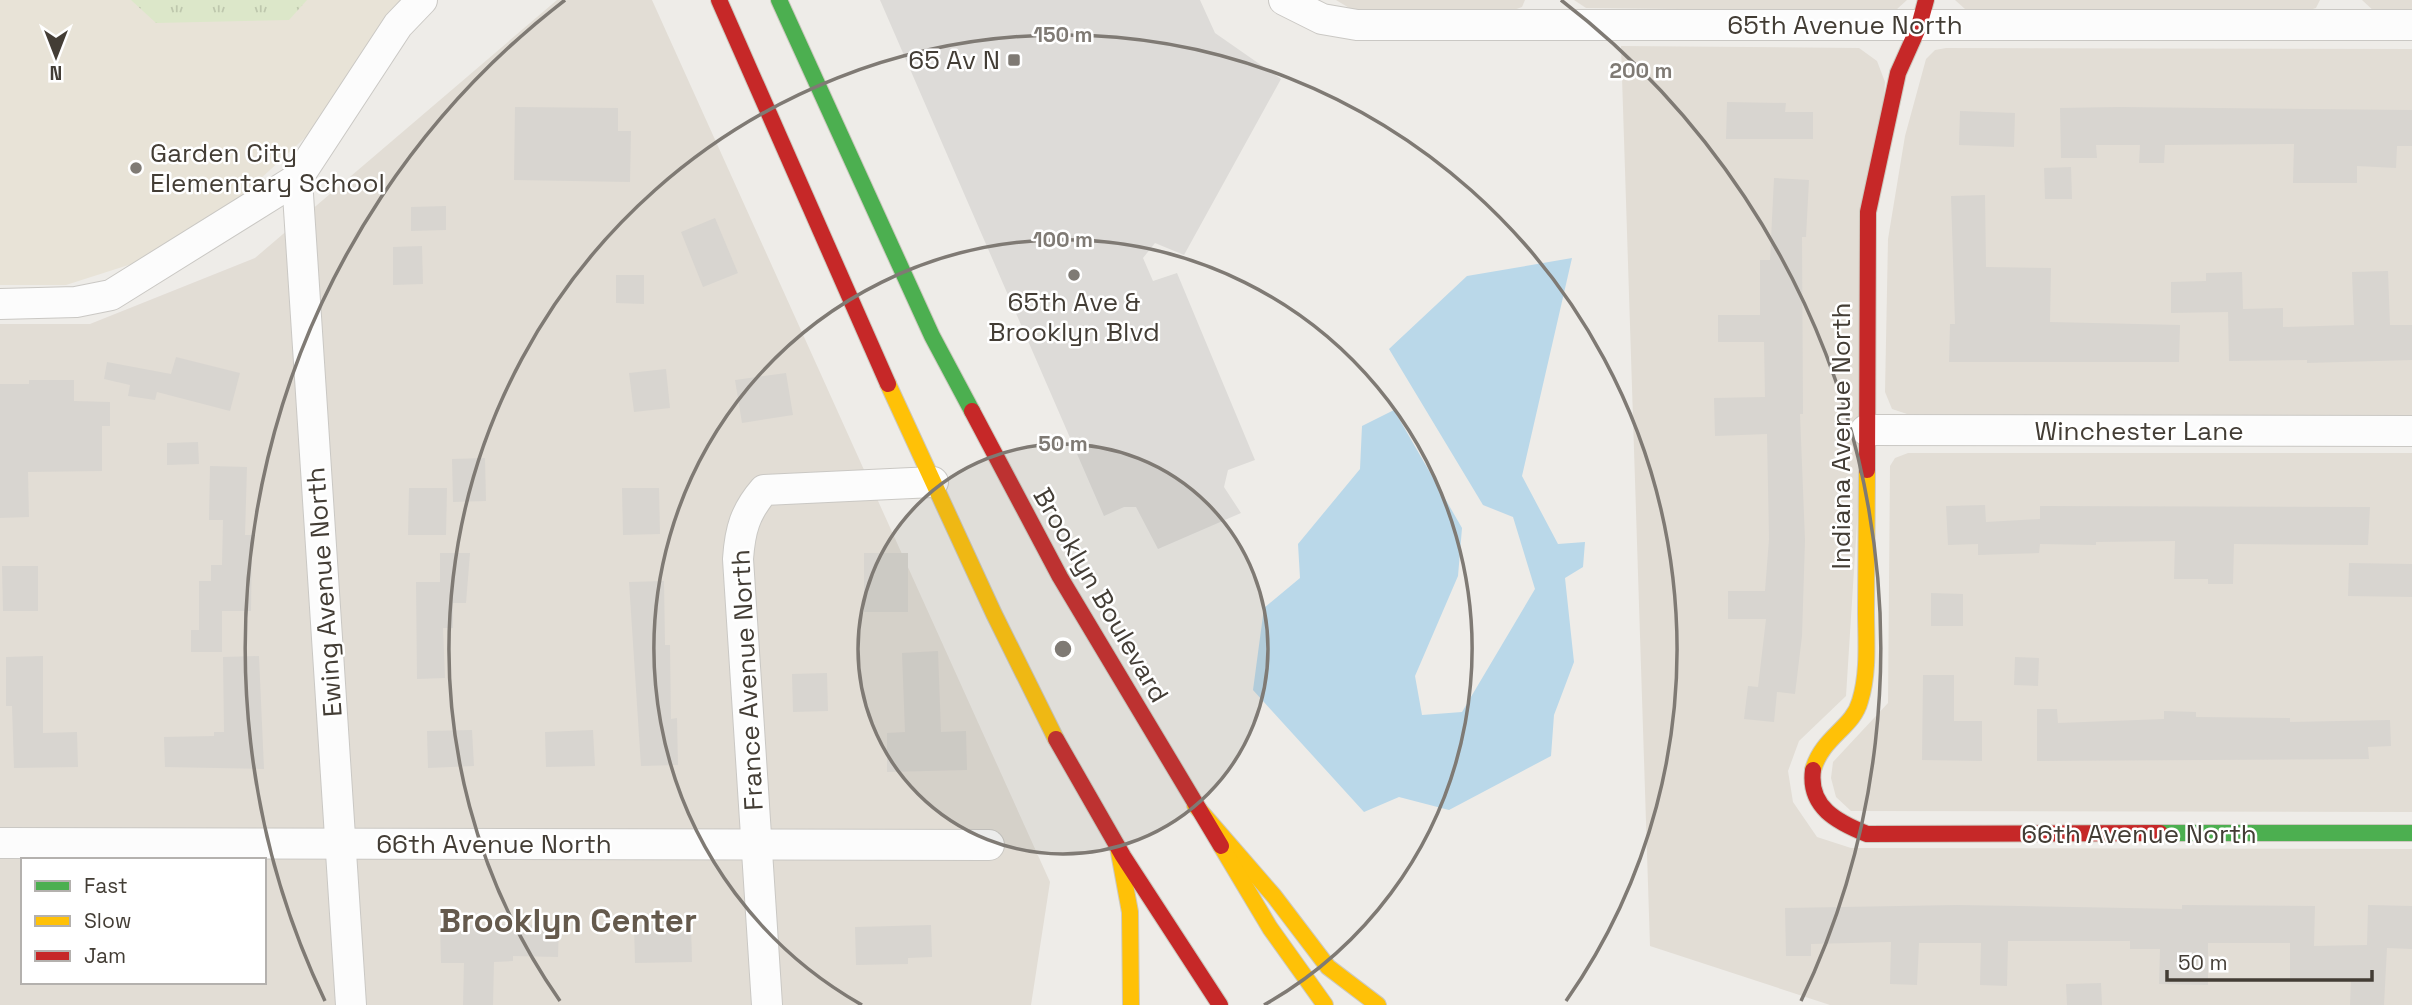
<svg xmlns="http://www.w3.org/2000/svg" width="2412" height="1005" font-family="'Space Grotesk',sans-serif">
  <defs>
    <pattern id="park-tufts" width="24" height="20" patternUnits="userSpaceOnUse" patternTransform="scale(1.75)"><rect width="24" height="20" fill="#dce7c9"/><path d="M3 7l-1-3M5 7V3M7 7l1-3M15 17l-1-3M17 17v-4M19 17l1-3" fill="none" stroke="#bec7ad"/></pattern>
  </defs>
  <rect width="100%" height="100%" fill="#eeece8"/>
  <g fill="#e2ddd5" fill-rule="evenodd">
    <path d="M557,0H652L1050,882L1031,1005H0V324H90L255,258ZM23,860H264V982H23Z"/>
    <path d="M1336,0H1525L1522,7L1511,11L1396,16L1351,9Z"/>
    <path d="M1574,0H1907L1896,10L1888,11L1586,8Z"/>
    <path d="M1955,0H2320L2316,8L2299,13L1965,9Z"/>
    <path d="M2362,0H2412V11L2375,12Z"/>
    <path d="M1621,46L1859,48L1877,61L1885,82L1846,696L1799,741L1788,771L1793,802L1817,837L1851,848L2412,849V1005H1830L1650,946Z"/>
    <path d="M1946,48L2412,49V417L1910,415L1892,409L1885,392L1888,239L1905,136L1926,59L1935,50Z"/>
    <path d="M1908,453H2412V812L1851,811L1836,797L1831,778L1833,762L1888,703L1890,466L1895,458Z"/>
  </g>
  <path fill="#e8e3d7" d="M0,0H418L310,133L233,204L141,261L66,285H0Z"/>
  <path fill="url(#park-tufts)" d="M131,0H307L289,20L156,23Z"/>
  <path fill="#dddbd8" d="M880,0H1200L1215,33L1281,79L1184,255L1155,243L1143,258L1153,281L1177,273L1255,460L1228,470L1224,487L1241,513L1158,549L1136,507H1124L1104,516Z"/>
  <path fill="#bad8e9" d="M1572,258L1522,476L1558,544L1585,542L1583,567L1565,578L1574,662L1554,715L1551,756L1449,810L1399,797L1364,812L1253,690L1264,608L1300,578L1298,544L1360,469L1362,426L1394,410L1462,528L1458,576L1415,676L1422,715L1462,712L1535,589L1513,517L1483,505L1389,349L1467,276Z"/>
  <g fill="#d8d5d0">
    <path d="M1727,102L1786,103L1785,112H1813V139H1726Z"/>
    <path d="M515,107L618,108V131H631L630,182L514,180Z"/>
    <path d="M2119,107L2412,110V146H2397L2396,168L2357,166V183H2293L2294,144L2165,145L2164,163H2139L2140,145H2096L2097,158H2061L2060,108Z"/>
    <path d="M1960,111L2015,113L2014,147L1959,145Z"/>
    <path d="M2071,167L2072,199H2045L2044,168Z"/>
    <path d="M1774,178L1809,180L1806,237H1802L1803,414H1800L1805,540L1802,636L1795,694L1777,692L1774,722L1744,719L1748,686L1758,687L1766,619H1728V591H1765L1769,539L1767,434L1715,436L1714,398L1765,397L1764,342H1718V315H1760V260H1770Z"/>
    <path d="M1985,195L1986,267L2051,268L2050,322L2180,325L2179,362H1949L1950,324H1955L1951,196Z"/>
    <path d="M446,206V230L411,231V207Z"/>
    <path d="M715,218L738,273L703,287L681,232Z"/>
    <path d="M422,246L423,284L393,285V247Z"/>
    <path d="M2388,271L2390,325H2412V360L2307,363V360L2229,361L2228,312L2171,313V282L2206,281V273L2242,272L2243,309L2283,308V327L2354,325L2352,272Z"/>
    <path d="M616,275H644V304L616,303Z"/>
    <path d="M176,357L240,373L230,411L157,392L155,400L128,396L130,385L104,379L107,362L171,374Z"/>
    <path d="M666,369L670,408L634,412L629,373Z"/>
    <path d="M786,373L793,415L742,423L735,380Z"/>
    <path d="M29,380H74V401L110,402V426H102V471L28,472L29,517L0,518V384H29Z"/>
    <path d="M198,442L199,464L167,465V443Z"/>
    <path d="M485,458L486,501L453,502L452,459Z"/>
    <path d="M210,466L247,467L245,535H252L251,611H222V652H191V630H199V581H211V565H222L223,520H209Z"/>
    <path d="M409,488H447L446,535H408Z"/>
    <path d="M622,488H659L660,534L623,535Z"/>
    <path d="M1985,505L1986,522L2040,519V506L2370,507L2368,545L2234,544L2233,584H2208V579H2174L2175,541L2096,542V545L2040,544L2039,553L1978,555V544L1948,545L1946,506Z"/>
    <path d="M440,553H470L466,603H453V628H443L445,678L417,679L416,582H440Z"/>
    <rect x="864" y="553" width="44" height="59"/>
    <path d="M2349,563L2412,564V597L2348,596Z"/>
    <path d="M2,566H38V611H3Z"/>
    <path d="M664,581L665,645H670L671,719L677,718L678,765L641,766L629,582Z"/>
    <path d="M1931,593L1963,594V626H1931Z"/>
    <path d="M938,651L941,732L966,731L967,770L887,772V733L905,732L902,653Z"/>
    <path d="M43,656V733L77,732L78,767L14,768L12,706H6V657Z"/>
    <path d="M259,656L264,769L165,767L164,737L214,736V732H224L223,657Z"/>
    <path d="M2015,657L2039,658L2038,686L2014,685Z"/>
    <path d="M827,673L828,711L793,712L792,674Z"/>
    <path d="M1923,675H1954V721H1982V761L1922,760Z"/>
    <path d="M2037,709H2057L2058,723L2164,719V711L2196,712V717L2290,718V722L2390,720L2391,746L2368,747L2369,759L2037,761Z"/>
    <path d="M472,730L474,766L428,768L427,731Z"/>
    <path d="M593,730L595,766L546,767L545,732Z"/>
    <path d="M1957,905L2182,909V905L2315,906L2314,946L2367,945L2368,905L2412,906V949L2387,948L2384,1005H2350L2351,979L2290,980V943H2208V985L2159,984L2160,949H2130V941H2008L2007,986L1980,985L1981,943H1919L1917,985L1890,984L1891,942L1811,944V956H1786L1785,908Z"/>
    <path d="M512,924L559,926L558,957L513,956V961L494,962L493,1005H463L464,963H441L440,926Z"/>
    <path d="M691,924L692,962L635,963L634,925Z"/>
    <path d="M931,925L932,957L908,958V964L856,965L855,927Z"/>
    <path d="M2101,983L2102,1005H2067L2066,984Z"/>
  </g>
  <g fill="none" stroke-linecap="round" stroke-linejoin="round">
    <g stroke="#cac8c4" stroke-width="32">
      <g id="street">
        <path d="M1284,0L1322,19L1357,25H2412"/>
        <path d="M297,179L351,1005"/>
        <path d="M0,304L76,302L111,295L297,179L398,25L422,0"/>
        <path d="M1866,430L2412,431"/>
        <path d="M0,843L989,845"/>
        <path d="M767,1005L738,559C740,530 745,512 764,490L933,482"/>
      </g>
    </g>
    <g stroke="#ccc9bf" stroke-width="18">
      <g id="fast">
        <path d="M779,0L932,336L972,411"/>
        <path d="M2160,833H2412"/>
      </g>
    </g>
    <g stroke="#ccc9bf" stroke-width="18">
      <g id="slow">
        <path d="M888,384L994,614L1056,739"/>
        <path d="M1813,770C1822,737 1853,728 1860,701C1869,672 1866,640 1866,610C1866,563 1867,517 1867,470"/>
        <path d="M1195,805L1274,896L1328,967L1378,1005"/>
        <path d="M1221,846L1270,928L1325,1005"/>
        <path d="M1118,847L1130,912L1131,1005"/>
      </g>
    </g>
    <g stroke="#ccc9bf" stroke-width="18">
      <g id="jam">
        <path d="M719,0L888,384"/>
        <path d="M972,411L1060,577L1221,846"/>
        <path d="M1867,470L1868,212L1898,73L1919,26L1926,0"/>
        <path d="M1056,739L1123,856L1220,1005"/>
        <path d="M1813,770C1808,807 1837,822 1867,834L2160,833"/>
      </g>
    </g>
    <use href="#street" stroke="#fcfcfc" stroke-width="30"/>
    <use href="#fast" stroke="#4caf50" stroke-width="16"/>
    <use href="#slow" stroke="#ffc107" stroke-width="16"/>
    <use href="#jam" stroke="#c62828" stroke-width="16"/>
  </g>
  <circle cx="1063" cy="649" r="205" fill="#7f7a74" fill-opacity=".12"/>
  <g fill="none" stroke="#7f7a74" stroke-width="3.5">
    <circle cx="1063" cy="649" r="205"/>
    <path d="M862 1005A409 409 0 1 1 1264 1005"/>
    <path d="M560 1001A614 614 0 1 1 1566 1001"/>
    <path d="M325 1001A818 818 0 0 1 565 0M1561 0A818 818 0 0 1 1801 1001"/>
  </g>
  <g fill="#7f7a74" stroke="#fff" stroke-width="2.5">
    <rect x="1007" y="53" width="14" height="14" rx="3.5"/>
    <circle cx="136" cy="168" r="7"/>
    <circle cx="1074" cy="275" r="7"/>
  </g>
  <g text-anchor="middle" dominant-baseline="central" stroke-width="5" stroke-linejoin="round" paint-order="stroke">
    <g font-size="26" fill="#433d35" stroke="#fff">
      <text x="1845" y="25">65th Avenue North</text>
      <text x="2139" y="431">Winchester Lane</text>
      <text transform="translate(1841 436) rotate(-90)">Indiana Avenue North</text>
      <text transform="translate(324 592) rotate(-94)">Ewing Avenue North</text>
      <text transform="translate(1101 595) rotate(60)">Brooklyn Boulevard</text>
      <text transform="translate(747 680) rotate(-93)">France Avenue North</text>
      <text x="2139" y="834">66th Avenue North</text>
      <text x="494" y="844">66th Avenue North</text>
    </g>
    <g font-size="26" fill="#433d35" stroke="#fff" text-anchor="end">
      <text x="1000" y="60">65 Av N</text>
      <text x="150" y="153" text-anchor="start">Garden City<tspan x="150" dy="30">Elementary School</tspan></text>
      <text x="1074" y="302" text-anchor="middle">65th Ave &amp;<tspan x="1074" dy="30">Brooklyn Blvd</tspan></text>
    </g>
    <g font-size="33" font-weight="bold" fill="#655a4d" stroke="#fff">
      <text x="568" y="921">Brooklyn Center</text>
    </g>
  </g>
  <circle cx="1063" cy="649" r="10" fill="#7f7a74" stroke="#fff" stroke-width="3.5"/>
  <g font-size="21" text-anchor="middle" font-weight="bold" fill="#7f7a74" stroke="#fff" stroke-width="5" stroke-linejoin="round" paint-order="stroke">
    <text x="1063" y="42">150 m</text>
    <text x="1641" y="78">200 m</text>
    <text x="1063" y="247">100 m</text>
    <text x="1063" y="451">50 m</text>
  </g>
  <rect x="21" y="858" width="245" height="126" fill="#ffffff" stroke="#b4b1ae" stroke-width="2"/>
  <rect x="35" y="881" width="35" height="10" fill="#4caf50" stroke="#b4b1ae" stroke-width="2"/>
  <text x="84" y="893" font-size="21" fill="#433d35">Fast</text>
  <rect x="35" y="916" width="35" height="10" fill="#ffc107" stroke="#b4b1ae" stroke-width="2"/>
  <text x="84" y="928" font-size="21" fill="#433d35">Slow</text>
  <rect x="35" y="951" width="35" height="10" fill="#c62828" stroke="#b4b1ae" stroke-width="2"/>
  <text x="84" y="963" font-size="21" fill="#433d35">Jam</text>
  <g transform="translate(56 56) rotate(180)" stroke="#ffffff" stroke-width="5" paint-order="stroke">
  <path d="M0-5L12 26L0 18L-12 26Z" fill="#433d35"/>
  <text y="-10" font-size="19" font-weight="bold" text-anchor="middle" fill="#433d35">N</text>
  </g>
  <path d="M2167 970v10h205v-10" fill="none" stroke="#433d35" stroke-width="3.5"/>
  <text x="2178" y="970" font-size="21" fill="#433d35" stroke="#ffffff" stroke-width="5" paint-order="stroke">50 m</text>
</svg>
